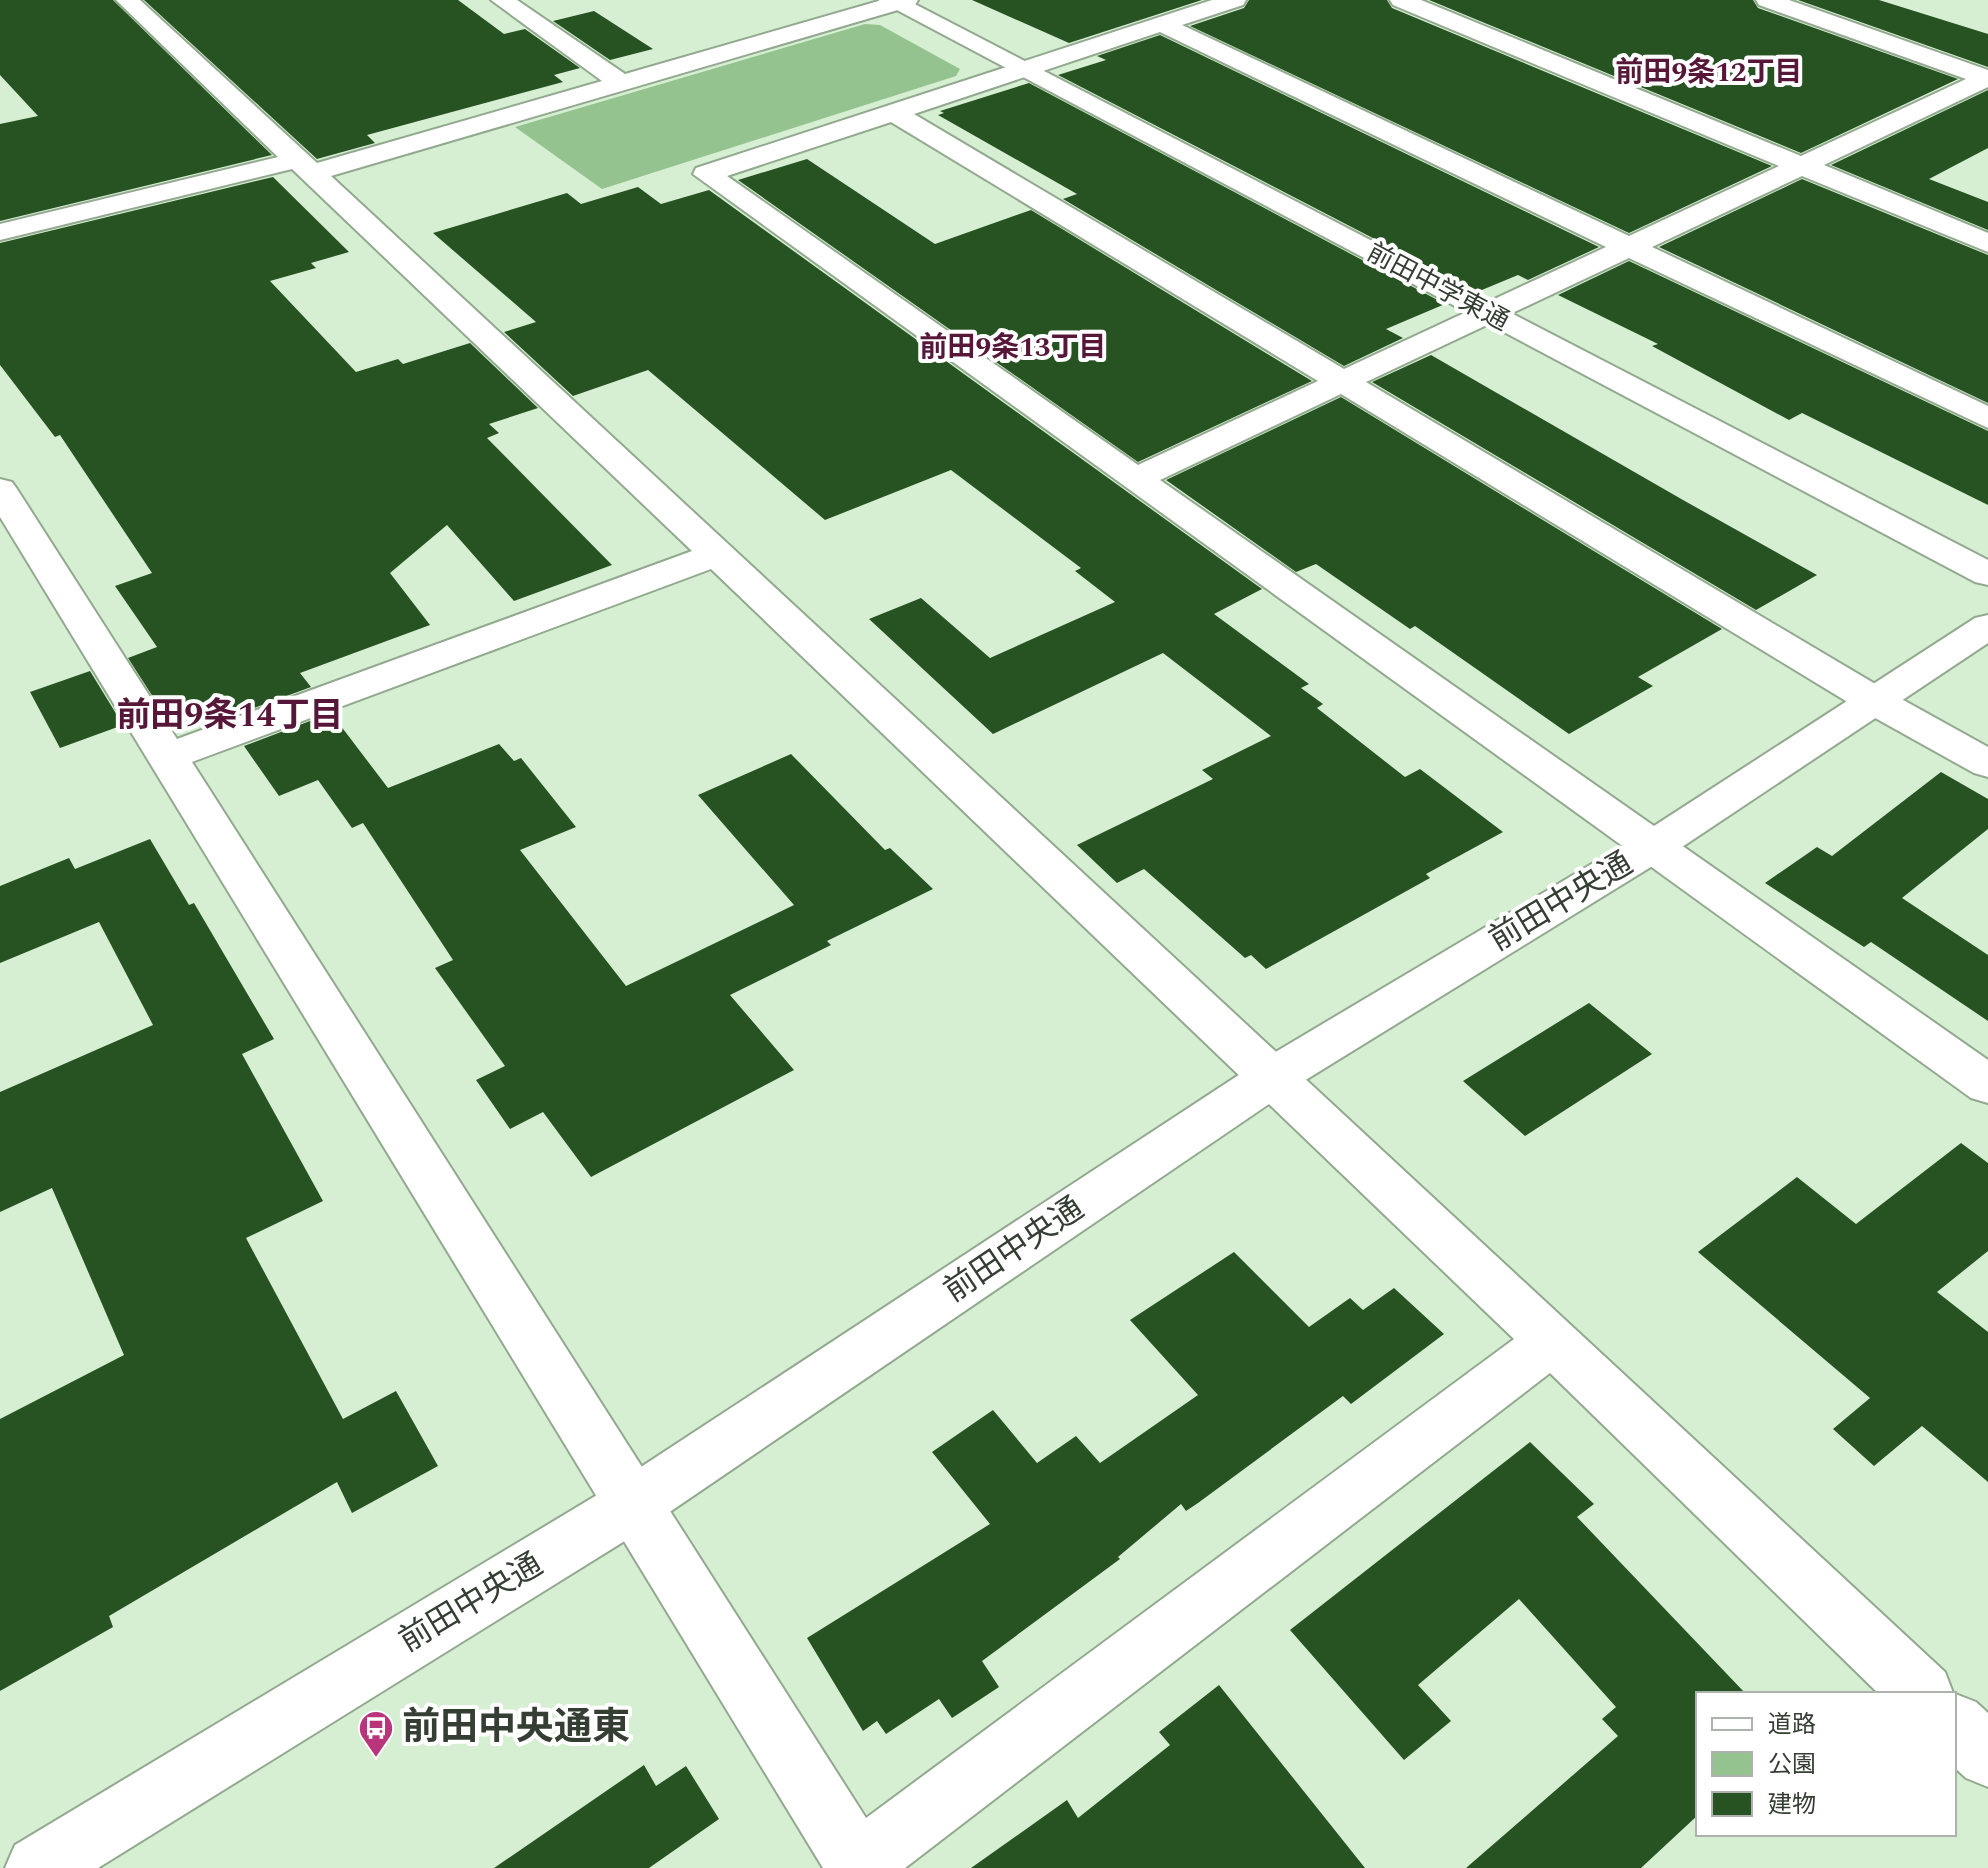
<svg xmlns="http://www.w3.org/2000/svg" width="1988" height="1868" font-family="Spectral,'Noto Sans JP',serif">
  <rect width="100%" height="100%" fill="#d6efd3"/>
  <path fill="#95c38f" d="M865,24L880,25L960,69L956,76L602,189L515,127Z"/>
  <g fill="#275322">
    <path d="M0,0H113L272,155L0,221V124L38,116L0,75Z"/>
    <path d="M144,0H458L504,34L525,29L580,68L554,75L563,82L367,135L375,143L317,159Z"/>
    <path d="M972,0H1202L1069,43Z"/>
    <path d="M1249,0H1387L1392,8L1772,166L1629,233L1190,26L1244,8Z"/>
    <path d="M1429,0H1753L1758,8L1958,79L1801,153Z"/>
    <path d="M1798,0H1879L1988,34V67Z"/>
    <path d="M594,11L653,49L610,60L553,21Z"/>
    <path d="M1160,35L1599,247L1528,280L1518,275L1477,292L1058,75L1106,60L1097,56Z"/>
    <path d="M1029,83L1445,304L1386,329L1403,338L1344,366L1063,199L1077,194L938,115L944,113L940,111Z"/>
    <path d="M1988,90V148L1929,179L1988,202V230L1831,165Z"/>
    <path d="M807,159L935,244L1031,210L1312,381L1138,462L738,180Z"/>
    <path d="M273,177L349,252L311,263L316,268L270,281L356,372L398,359L403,364L470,343L538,408L489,424L499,433L487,438L612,565L514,601L447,525L390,573L430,625L300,673L311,687L224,719L214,705L190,714L183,703L162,711L128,658L157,647L115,586L152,573L60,435L55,437L0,365V243Z"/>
    <path d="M1802,179L1988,255V403L1659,247Z"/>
    <path d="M638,187L661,204L709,190L1262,589L1214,614L1309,684L1301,688L1323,704L1317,708L1405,777L1420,769L1503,832L1426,874L1430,878L1266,969L1251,955L1245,958L1144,869L1117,883L1077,845L1213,779L1202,770L1271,736L1163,653L993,734L869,619L921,598L990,658L1115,602L1075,571L1081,568L951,470L825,520L648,370L573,396L504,332L536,322L433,233L567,193L581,204Z"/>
    <path d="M1629,261L1988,431V505L1802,413L1789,420L1652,346L1658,344L1558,295Z"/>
    <path d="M1431,355L1683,500L1817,575L1756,610L1372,382Z"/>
    <path d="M1341,397L1722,629L1638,677L1653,686L1569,734L1415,626L1410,629L1316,564L1296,572L1166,480Z"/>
    <path d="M90,671L123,725L60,748L30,692Z"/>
    <path d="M331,713L388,788L499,744L514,761L521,758L576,827L520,850L626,986L794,905L698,795L791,754L885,850L890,848L933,889L827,941L831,945L730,995L794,1070L591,1177L543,1112L510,1129L476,1080L505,1066L435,968L453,960L363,823L352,828L318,780L279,796L244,746Z"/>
    <path d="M1941,772L1988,799V829L1902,898L1988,955V1021L1871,942L1864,947L1765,883L1817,847L1832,856Z"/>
    <path d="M150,839L189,905L194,903L274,1039L242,1054L323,1201L246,1238L343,1419L396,1391L438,1466L352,1513L337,1482L109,1616L113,1627L0,1691V1419L124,1355L52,1188L0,1212V1092L153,1025L99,922L0,963V886L69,858L75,869Z"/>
    <path d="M1589,1003L1652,1054L1525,1136L1463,1081Z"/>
    <path d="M1961,1143L1988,1163V1251L1937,1292L1988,1332V1482L1922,1426L1874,1466L1833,1429L1870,1398L1698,1252L1797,1177L1856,1224Z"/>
    <path d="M1234,1252L1309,1327L1350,1298L1363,1310L1394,1288L1444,1334L1351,1404L1343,1396L1198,1503L1186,1511L1181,1504L1118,1557L1120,1559L982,1661L999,1687L952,1718L939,1699L886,1734L877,1721L863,1731L807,1638L990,1524L932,1452L993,1410L1037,1463L1076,1436L1100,1463L1198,1395L1130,1320Z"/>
    <path d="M1530,1442L1594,1504L1577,1517L1746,1694H1698V1815L1641,1868H1466L1618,1736L1602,1719L1616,1707L1519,1599L1418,1685L1451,1721L1404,1760L1290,1630Z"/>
    <path d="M1219,1685L1365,1868H971L1067,1800L1078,1818L1170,1745L1159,1732Z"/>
    <path d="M644,1765L656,1786L686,1766L719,1819L649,1868H494Z"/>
  </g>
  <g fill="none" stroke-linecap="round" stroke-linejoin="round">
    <g stroke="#92a98f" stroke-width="4">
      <g id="minor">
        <path d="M116,0H140L317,163L602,81L491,0H517L625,74L882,0H918L915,5L331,176L1945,1672L1953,1693L1976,1702L1988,1713V1787L1966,1778L1954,1767V1694H1879L1550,1373L905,1868H823L0,517V479L12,482L17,489L177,739L692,551L292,169L0,240V224L278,157ZM711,569L1514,1339L866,1818L192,762Z"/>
        <path d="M1212,0H1246L1243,5L1182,25L1629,236L1779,166L1393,5L1390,0H1421L1801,156L1966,79L1759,5L1756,0H1789L1988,70V87L1824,165L1988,233V252L1802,176L1652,247L1988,406V428L1629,258L1366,382L1887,691L1988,747V777L1974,773L1859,709L1341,394L1160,480L1988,1060V1103L1971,1098L693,174L696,168ZM1160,32L1606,247L1344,369L914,114ZM891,122L1318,381L1138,465L727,176Z"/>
      </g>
    </g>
    <g stroke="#92a98f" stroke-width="4">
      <g id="tertiary">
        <path d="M878,0H907L1988,560V585L1975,582Z"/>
        <path d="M1988,615V643L1667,857L1291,1089L652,1524L98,1868H5L15,1845L612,1486L1257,1063L1637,837L1975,618Z"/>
      </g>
    </g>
    <use href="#minor" fill="#fff" fill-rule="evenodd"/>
    <use href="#tertiary" fill="#fff" fill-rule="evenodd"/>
  </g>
  <defs>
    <g id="bus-pin" transform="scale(1.8)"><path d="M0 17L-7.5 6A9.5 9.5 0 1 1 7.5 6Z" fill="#b8347b" stroke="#fff"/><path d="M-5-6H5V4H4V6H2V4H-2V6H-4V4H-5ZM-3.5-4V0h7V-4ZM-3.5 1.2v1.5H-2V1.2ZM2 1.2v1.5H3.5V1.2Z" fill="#fff"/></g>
  </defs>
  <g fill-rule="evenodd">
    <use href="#bus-pin" x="376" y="1728"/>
  </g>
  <g text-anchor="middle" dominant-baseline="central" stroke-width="8" stroke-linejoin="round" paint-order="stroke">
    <g font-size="26" fill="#343e33" stroke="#fff">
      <text transform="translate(1438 287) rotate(28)">前田中学東通</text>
    </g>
    <g font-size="28" font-weight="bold" fill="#571739" stroke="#fff">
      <text x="1709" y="72">前田9条12丁目</text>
      <text x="1013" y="347">前田9条13丁目</text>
    </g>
    <g font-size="32" fill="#343e33" stroke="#fff">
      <text transform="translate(1561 902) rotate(-31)">前田中央通</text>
      <text transform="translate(1014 1250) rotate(-34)">前田中央通</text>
      <text transform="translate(471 1603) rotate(-31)">前田中央通</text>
    </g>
    <g font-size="34" font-weight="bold" fill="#571739" stroke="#fff">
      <text x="230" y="716">前田9条14丁目</text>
    </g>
    <g font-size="38" font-weight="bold" fill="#343e33" stroke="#fff" text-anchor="start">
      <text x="402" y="1728">前田中央通東</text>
    </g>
  </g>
  <rect x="1696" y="1692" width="260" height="144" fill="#ffffff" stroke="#aeb2ad" stroke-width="2"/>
  <rect x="1712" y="1718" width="40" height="12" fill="#ffffff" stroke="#aeb2ad" stroke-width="2"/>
  <text x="1768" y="1732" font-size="24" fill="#343e33">道路</text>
  <rect x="1712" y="1752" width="40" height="24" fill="#95c38f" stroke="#aeb2ad" stroke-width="2"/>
  <text x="1768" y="1772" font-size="24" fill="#343e33">公園</text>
  <rect x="1712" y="1792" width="40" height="24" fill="#275322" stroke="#aeb2ad" stroke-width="2"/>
  <text x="1768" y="1812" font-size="24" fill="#343e33">建物</text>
</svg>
